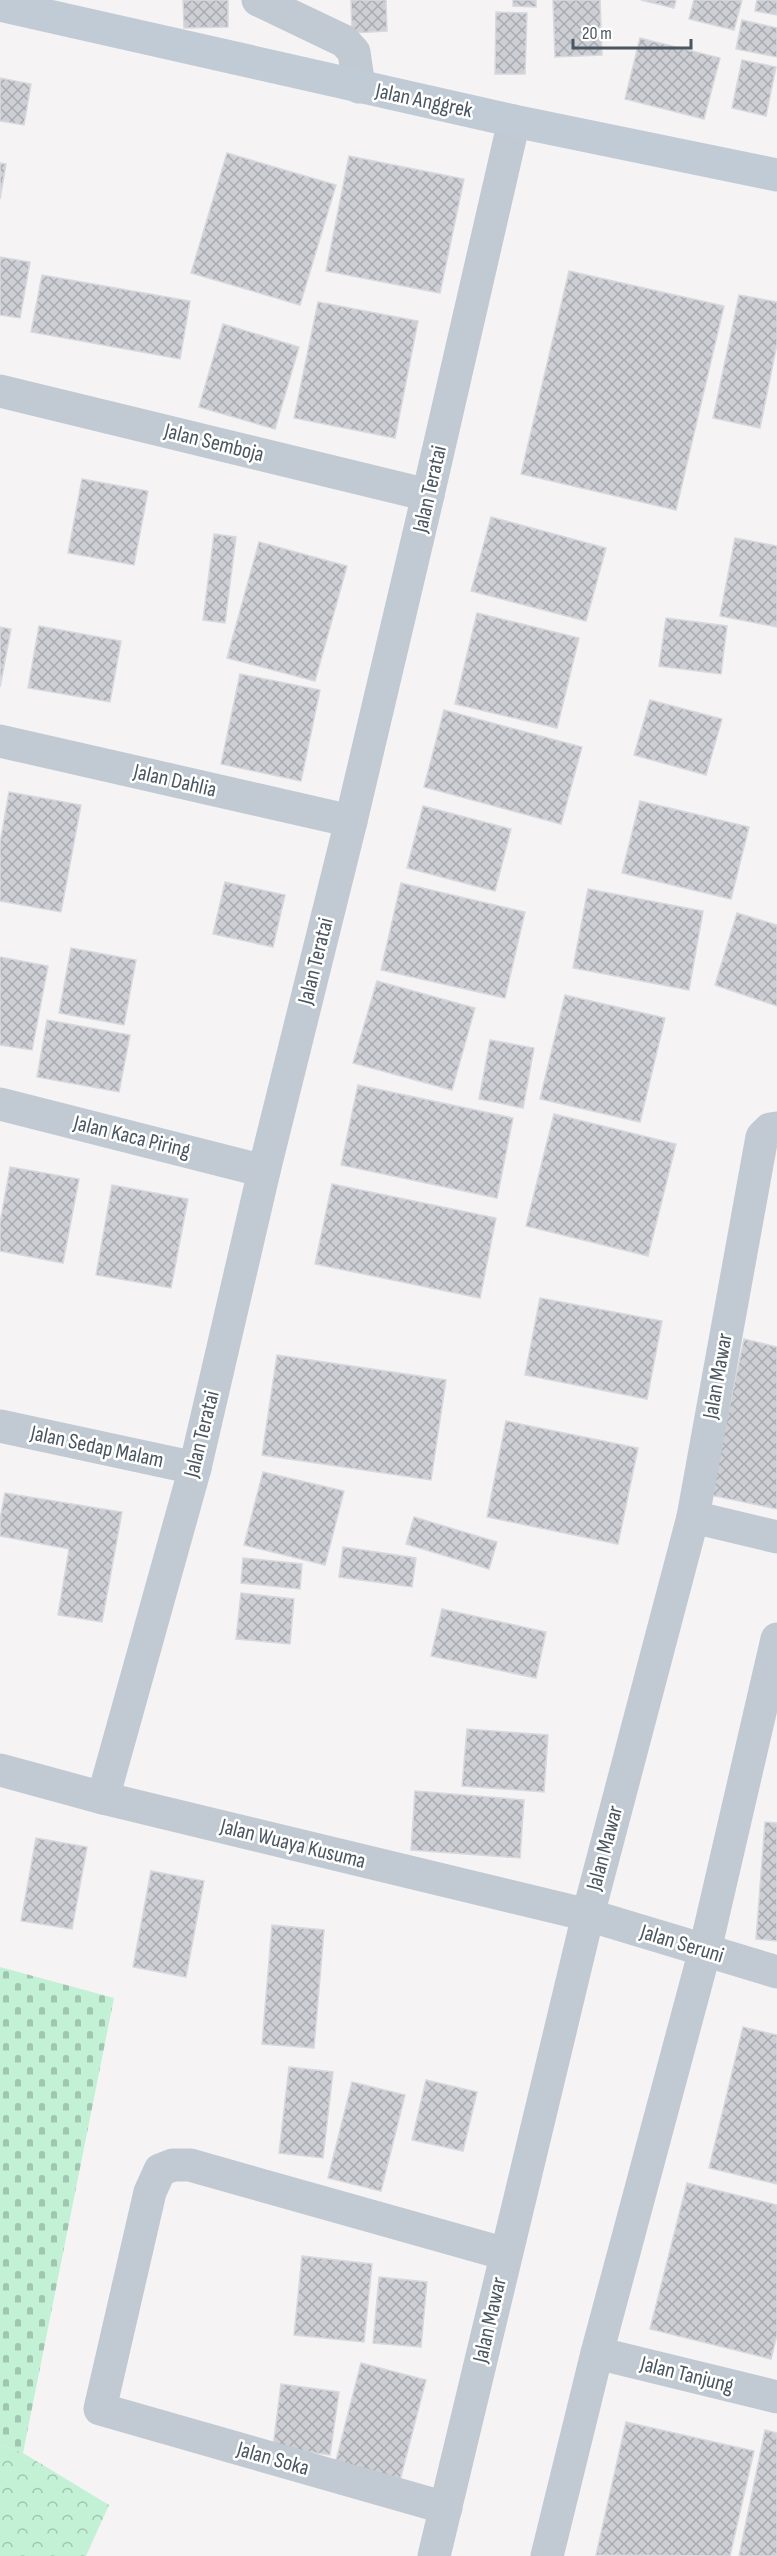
<svg xmlns="http://www.w3.org/2000/svg" width="777" height="2556" font-family="'Sofia Sans Condensed',sans-serif">
  <defs>
    <pattern id="forest-crowns" width="20" height="18" patternUnits="userSpaceOnUse" patternTransform="scale(1.5)"><rect width="20" height="18" fill="#c3f1d5"/><path d="M2 6a3 3 0 1 1 6 0M12 15a3 3 0 1 1 6 0" fill="none" stroke="#a0c6b0"/></pattern>
    <pattern id="cemetery-stones" width="16" height="16" patternUnits="userSpaceOnUse" patternTransform="scale(1.5)"><rect width="16" height="16" fill="#c3f1d5"/><path d="M2 7V4a2 2 0 0 1 4 0v3zM10 15v-3a2 2 0 0 1 4 0v3z" fill="#a0c6b0"/></pattern>
    <pattern id="building-cross-hatch" width="8" height="8" patternUnits="userSpaceOnUse" patternTransform="scale(1.5)"><rect width="8" height="8" fill="#cdcfd5"/><path d="M0 0l8 8M0 8l8-8" fill="none" stroke="#a8abb0"/></pattern>
  </defs>
  <rect width="100%" height="100%" fill="#f5f3f3"/>
  <path fill="url(#forest-crowns)" d="M0,2444L23,2453L109,2505L86,2556H0Z"/>
  <path fill="url(#cemetery-stones)" d="M0,1967L114,1998L23,2453L0,2444Z"/>
  <g fill="url(#building-cross-hatch)" stroke="#d7d9de" stroke-width="1.5">
    <path d="M183,0H228V27L184,28Z"/>
    <path d="M351,0H386L387,31L352,33Z"/>
    <path d="M513,0H536V7L513,6Z"/>
    <path d="M553,0H600L602,55L555,57Z"/>
    <path d="M641,0H676L674,8Z"/>
    <path d="M694,0H742L734,30L689,19Z"/>
    <path d="M757,0H777V15L755,11Z"/>
    <path d="M496,12L527,13L525,74H495Z"/>
    <path d="M742,20L777,28V57L736,49Z"/>
    <path d="M640,38L720,58L704,119L625,99Z"/>
    <path d="M742,60L776,67L766,116L732,108Z"/>
    <path d="M0,78L31,84L24,125L0,121Z"/>
    <path d="M227,153L336,185L300,305L191,273Z"/>
    <path d="M349,156L464,179L440,293L326,271Z"/>
    <path d="M0,163L6,164L0,199Z"/>
    <path d="M0,257L30,262L20,318L0,315Z"/>
    <path d="M569,271L724,306L676,510L521,474Z"/>
    <path d="M42,275L190,301L180,359L31,332Z"/>
    <path d="M739,295L777,302V344L760,428L713,418Z"/>
    <path d="M318,302L418,321L395,438L294,418Z"/>
    <path d="M223,324L299,347L275,429L199,407Z"/>
    <path d="M82,479L148,491L134,565L68,553Z"/>
    <path d="M491,517L606,548L586,621L471,591Z"/>
    <path d="M214,534L236,537L225,623L203,620Z"/>
    <path d="M735,538L777,546V627L720,616Z"/>
    <path d="M259,542L347,566L315,681L227,658Z"/>
    <path d="M477,613L579,638L557,728L455,704Z"/>
    <path d="M666,618L727,626L721,674L659,666Z"/>
    <path d="M39,626L121,641L110,702L28,688Z"/>
    <path d="M0,627L11,629L0,687Z"/>
    <path d="M240,674L320,690L301,781L221,764Z"/>
    <path d="M650,700L722,719L706,775L634,755Z"/>
    <path d="M444,710L582,747L561,824L424,787Z"/>
    <path d="M9,792L81,805L61,912L0,901V843Z"/>
    <path d="M640,801L749,827L731,899L622,873Z"/>
    <path d="M423,806L511,829L495,891L407,868Z"/>
    <path d="M225,882L285,895L273,947L213,934Z"/>
    <path d="M401,883L525,912L505,998L381,970Z"/>
    <path d="M588,889L703,911L689,990L573,968Z"/>
    <path d="M737,913L777,925V1006L715,985Z"/>
    <path d="M71,948L136,960L124,1025L59,1013Z"/>
    <path d="M0,957L48,966L32,1050L0,1045Z"/>
    <path d="M377,981L475,1008L452,1090L353,1063Z"/>
    <path d="M565,995L665,1018L640,1122L540,1099Z"/>
    <path d="M47,1020L130,1035L119,1092L37,1077Z"/>
    <path d="M490,1040L534,1048L523,1108L479,1099Z"/>
    <path d="M358,1085L513,1118L497,1198L341,1165Z"/>
    <path d="M554,1114L676,1144L648,1256L526,1226Z"/>
    <path d="M10,1167L79,1179L63,1263L0,1251V1223Z"/>
    <path d="M332,1184L496,1218L480,1298L315,1264Z"/>
    <path d="M112,1185L188,1199L171,1288L96,1275Z"/>
    <path d="M540,1298L662,1321L647,1399L525,1375Z"/>
    <path d="M744,1339L777,1347V1509L710,1495Z"/>
    <path d="M277,1355L446,1380L431,1480L262,1455Z"/>
    <path d="M506,1421L638,1448L618,1544L487,1517Z"/>
    <path d="M263,1472L344,1491L325,1565L244,1545Z"/>
    <path d="M5,1493L122,1512L102,1622L58,1615L69,1549L0,1536V1519Z"/>
    <path d="M414,1517L497,1542L489,1569L406,1544Z"/>
    <path d="M343,1547L416,1558L412,1587L339,1577Z"/>
    <path d="M243,1558L302,1564L300,1589L241,1583Z"/>
    <path d="M241,1593L294,1599L290,1644L236,1639Z"/>
    <path d="M442,1609L546,1632L536,1678L431,1656Z"/>
    <path d="M467,1729L548,1735L544,1792L462,1786Z"/>
    <path d="M415,1791L524,1800L520,1858L411,1850Z"/>
    <path d="M765,1822L777,1823V1941L756,1939Z"/>
    <path d="M36,1838L87,1847L72,1929L21,1921Z"/>
    <path d="M151,1871L204,1881L186,1977L133,1967Z"/>
    <path d="M272,1925L324,1930L314,2048L262,2044Z"/>
    <path d="M743,2027L777,2035V2184L709,2168Z"/>
    <path d="M289,2067L333,2072L323,2158L279,2153Z"/>
    <path d="M426,2080L477,2092L463,2151L412,2140Z"/>
    <path d="M352,2082L405,2095L381,2191L328,2178Z"/>
    <path d="M687,2183L777,2205V2335L771,2359L650,2329Z"/>
    <path d="M302,2256L372,2264L364,2342L294,2335Z"/>
    <path d="M379,2277L427,2282L421,2347L373,2343Z"/>
    <path d="M361,2363L426,2380L398,2488L333,2472Z"/>
    <path d="M281,2384L339,2392L330,2455L273,2447Z"/>
    <path d="M626,2422L754,2451L730,2556L596,2555Z"/>
    <path d="M765,2430L777,2433V2556H739Z"/>
  </g>
  <g fill="none" stroke-linecap="round" stroke-linejoin="round">
    <g stroke="#c1cad2" stroke-width="33">
      <path d="M258,0L344,41L354,52L359,87"/>
      <path d="M0,391L428,495"/>
      <path d="M0,741L351,821"/>
      <path d="M0,1104L264,1171"/>
      <path d="M0,1426L195,1468"/>
      <path d="M693,1517L777,1537"/>
      <path d="M0,1770L103,1798L588,1915L777,1972"/>
      <path d="M103,1798L195,1468L264,1171L351,821L428,495L514,121"/>
      <path d="M597,2353L777,2397"/>
      <path d="M446,2508L100,2409L150,2192L160,2170L173,2165H190L506,2254"/>
      <path d="M434,2556L588,1915L693,1517L762,1137L770,1129L777,1128"/>
      <path d="M547,2556L597,2353L705,1950L777,1639"/>
    </g>
    <path stroke="#c1cbd6" stroke-width="33" d="M0,5L514,121L777,175"/>
  </g>
  <g text-anchor="middle" dominant-baseline="central" stroke-width="5" stroke-linejoin="round" paint-order="stroke">
    <g font-size="22" fill="#4a5661" stroke="#fff">
      <text transform="translate(424 101) rotate(12)">Jalan Anggrek</text>
      <text transform="translate(214 443) rotate(14)">Jalan Semboja</text>
      <text transform="translate(430 489) rotate(-77)">Jalan Teratai</text>
      <text transform="translate(175 781) rotate(13)">Jalan Dahlia</text>
      <text transform="translate(316 961) rotate(-76)">Jalan Teratai</text>
      <text transform="translate(132 1137) rotate(14)">Jalan Kaca Piring</text>
      <text transform="translate(718 1376) rotate(-80)">Jalan Mawar</text>
      <text transform="translate(202 1434) rotate(-76)">Jalan Teratai</text>
      <text transform="translate(97 1447) rotate(12)">Jalan Sedap Malam</text>
      <text transform="translate(293 1844) rotate(14)">Jalan Wuaya Kusuma</text>
      <text transform="translate(605 1848) rotate(-75)">Jalan Mawar</text>
      <text transform="translate(682 1944) rotate(17)">Jalan Seruni</text>
      <text transform="translate(490 2320) rotate(-77)">Jalan Mawar</text>
      <text transform="translate(687 2375) rotate(14)">Jalan Tanjung</text>
      <text transform="translate(273 2459) rotate(16)">Jalan Soka</text>
    </g>
  </g>
  <path d="M573 39v9h118v-9" fill="none" stroke="#4a5661" stroke-width="3"/>
  <text x="582" y="39" font-size="18" fill="#4a5661" stroke="#ffffff" stroke-width="4.5" paint-order="stroke">20 m</text>
</svg>
